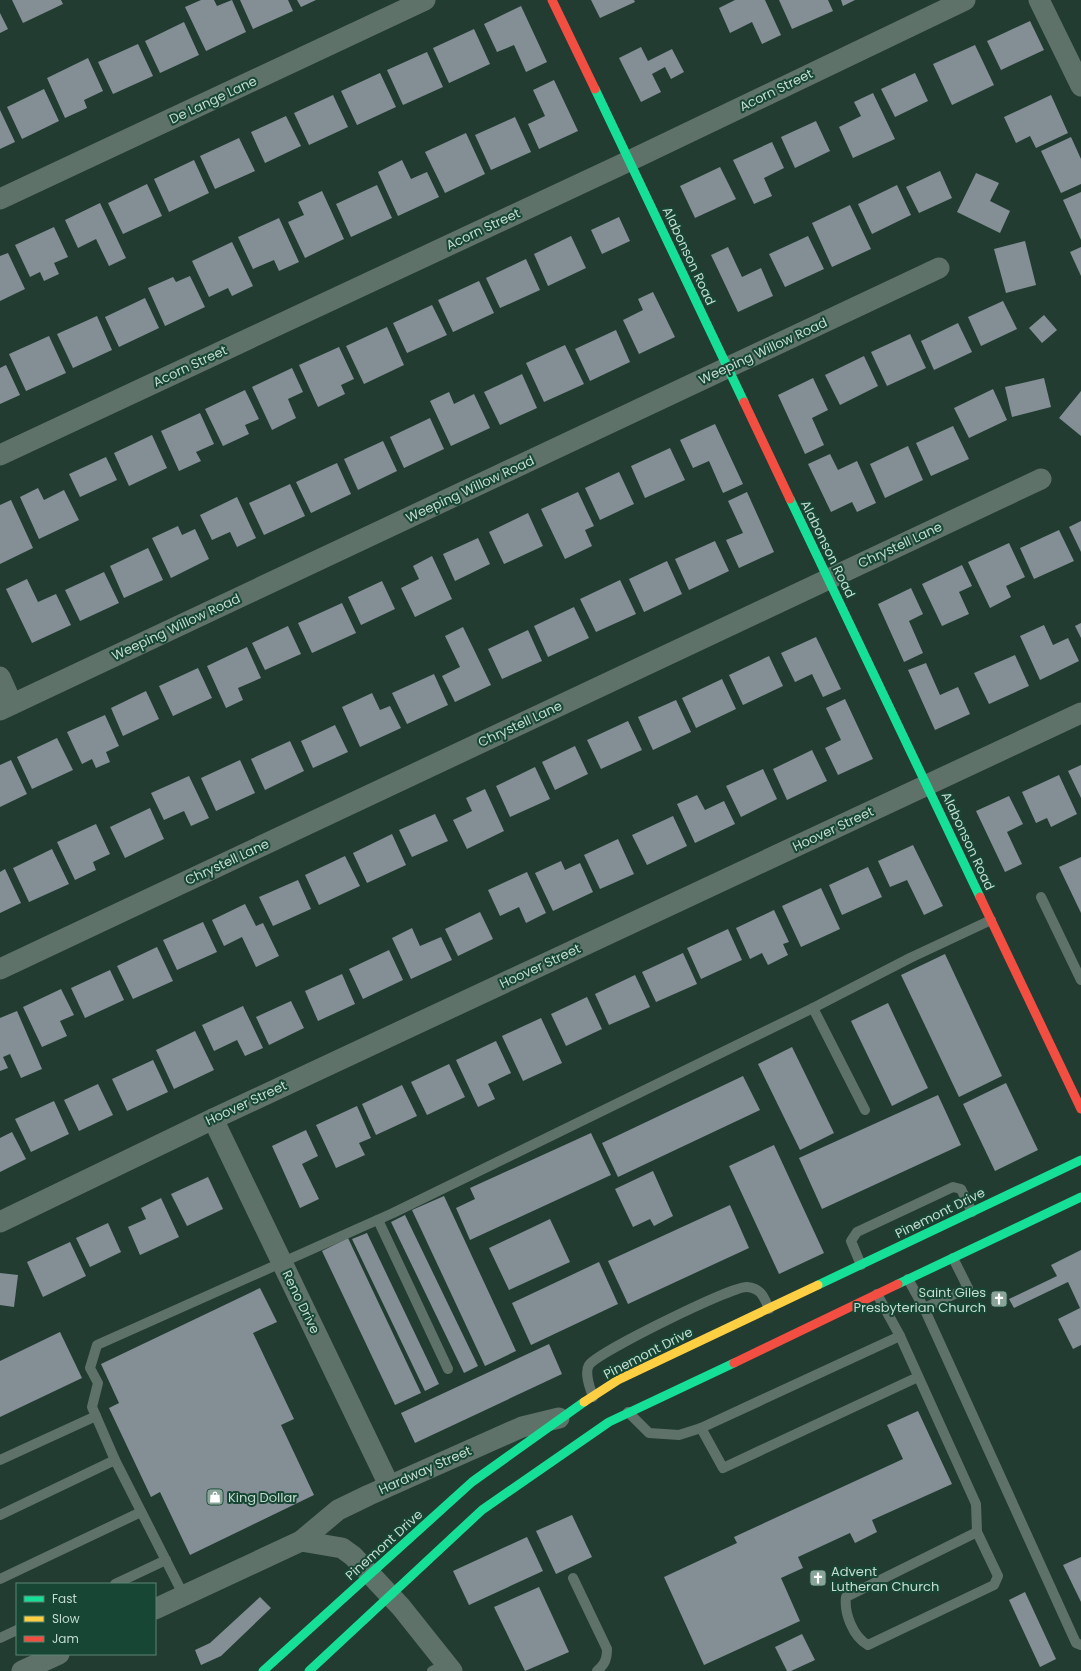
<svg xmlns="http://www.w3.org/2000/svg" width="1081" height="1671" font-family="Poppins,sans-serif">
  <rect width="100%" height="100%" fill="#223c32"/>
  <g fill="#838f95">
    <path d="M12,0H61L63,4L23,23Z"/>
    <path d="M201,0H214L217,6L232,0L246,32L206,51L185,7Z"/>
    <path d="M240,0H288L293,11L253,29Z"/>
    <path d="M297,0H316L301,7Z"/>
    <path d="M591,0H634L635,2L600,18Z"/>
    <path d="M735,0H765L781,35L762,44L752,22L730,33L719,8Z"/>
    <path d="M779,0H828L833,11L792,29Z"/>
    <path d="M841,0H855L843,6Z"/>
    <path d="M521,6L547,62L526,72L514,45L497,52L484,24Z"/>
    <path d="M0,13L8,29L0,33Z"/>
    <path d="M1030,21L1044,50L1001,70L987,41Z"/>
    <path d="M184,22L199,55L160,73L145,41Z"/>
    <path d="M474,29L490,64L449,83L433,48Z"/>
    <path d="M138,44L153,76L113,94L98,62Z"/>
    <path d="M975,45L994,85L952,105L933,64Z"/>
    <path d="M641,47L648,61L672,49L684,72L671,79L665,67L652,74L661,92L641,102L619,58Z"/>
    <path d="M427,52L443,87L403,105L387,70Z"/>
    <path d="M88,58L103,91L84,100L87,108L65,118L47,78Z"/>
    <path d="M380,73L396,107L357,125L341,91Z"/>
    <path d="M915,73L928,101L895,117L881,89Z"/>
    <path d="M554,80L578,131L539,149L528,124L545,116L533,90Z"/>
    <path d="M44,89L59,121L22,139L7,107Z"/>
    <path d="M873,93L895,139L853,158L839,127L861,116L854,102Z"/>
    <path d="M333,95L348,127L309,145L294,113Z"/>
    <path d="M1051,95L1068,133L1036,148L1030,136L1016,143L1004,117Z"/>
    <path d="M0,110L15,142L0,149Z"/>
    <path d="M286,116L301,146L265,163L251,132Z"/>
    <path d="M515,117L531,152L491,170L475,135Z"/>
    <path d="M816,121L830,151L795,168L781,137Z"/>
    <path d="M466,133L485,174L445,193L425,152Z"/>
    <path d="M1071,137L1081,159V184L1061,193L1041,151Z"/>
    <path d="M239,138L255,171L215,189L200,156Z"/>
    <path d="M772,142L784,168L764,178L772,196L754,204L733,160Z"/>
    <path d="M194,160L209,193L169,212L154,179Z"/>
    <path d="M402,160L411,179L427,172L439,197L398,216L378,172Z"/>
    <path d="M720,167L736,199L695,218L680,186Z"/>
    <path d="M940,171L952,198L919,213L906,187Z"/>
    <path d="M976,173L999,183L990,201L1010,211L1000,233L957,212Z"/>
    <path d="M147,184L162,216L123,234L108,203Z"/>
    <path d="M377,185L392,218L351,237L336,204Z"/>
    <path d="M897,185L911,215L872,234L858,204Z"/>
    <path d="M322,191L344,239L305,258L288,222L304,215L298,202Z"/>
    <path d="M1081,192V240L1063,200Z"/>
    <path d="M100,203L126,258L109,266L96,239L78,248L65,220Z"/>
    <path d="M850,205L871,249L832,267L812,223Z"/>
    <path d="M619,217L630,241L602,254L591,230Z"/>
    <path d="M279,218L299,262L279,271L274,260L253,269L238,237Z"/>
    <path d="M54,227L68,257L54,263L59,274L44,281L40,272L30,277L15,245Z"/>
    <path d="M571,236L586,268L548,286L534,254Z"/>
    <path d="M808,236L824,269L785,287L769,254Z"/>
    <path d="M1025,241L1036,285L1006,293L994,249Z"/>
    <path d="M232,242L253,286L232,296L228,288L209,297L192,261Z"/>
    <path d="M728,247L742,277L761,268L773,296L738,312L711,255Z"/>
    <path d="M1081,247V276L1070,252Z"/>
    <path d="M8,253L25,289L0,301V256Z"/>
    <path d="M526,259L540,290L500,308L486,278Z"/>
    <path d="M190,276L205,307L165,326L148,288L173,277L176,282Z"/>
    <path d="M479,281L494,313L453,332L438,300Z"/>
    <path d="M653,292L675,337L639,354L623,320L643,310L638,299Z"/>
    <path d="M145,298L159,328L119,347L105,317Z"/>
    <path d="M1003,301L1017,329L981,346L968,317Z"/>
    <path d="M432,305L447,335L407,353L393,323Z"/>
    <path d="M1044,315L1057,330L1042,343L1029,328Z"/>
    <path d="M97,316L112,350L73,368L57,334Z"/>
    <path d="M958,323L972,352L934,370L921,341Z"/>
    <path d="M387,327L404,365L364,384L346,346Z"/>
    <path d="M616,330L630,362L590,381L575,349Z"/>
    <path d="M910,334L926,368L887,386L871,352Z"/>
    <path d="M49,336L66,373L26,391L9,354Z"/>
    <path d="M565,345L584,384L544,402L526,363Z"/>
    <path d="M339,347L354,379L341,385L345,394L318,407L299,365Z"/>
    <path d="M864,356L878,386L840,405L825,375Z"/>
    <path d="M6,365L20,395L0,404V368Z"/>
    <path d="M292,368L303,392L288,399L296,418L272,430L252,387Z"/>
    <path d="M522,374L537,408L500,425L484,392Z"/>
    <path d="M813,378L828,410L812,418L824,445L805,454L778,395Z"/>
    <path d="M1044,378L1051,407L1012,417L1005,387Z"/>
    <path d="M993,389L1007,420L969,438L954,408Z"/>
    <path d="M245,390L259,419L245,425L249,434L223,446L205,409Z"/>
    <path d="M1081,391V436L1059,418Z"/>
    <path d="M449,392L454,404L474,394L490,428L451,446L430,401Z"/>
    <path d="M200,413L214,444L196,452L201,461L179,471L161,431Z"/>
    <path d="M430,418L444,449L404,468L390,437Z"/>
    <path d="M715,424L743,484L723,493L709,461L693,468L680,440Z"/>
    <path d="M953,426L969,459L931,476L916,443Z"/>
    <path d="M152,435L167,468L129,486L114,453Z"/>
    <path d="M383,441L397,471L358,490L344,459Z"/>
    <path d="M908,446L923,480L885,498L870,464Z"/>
    <path d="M670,448L685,480L645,498L631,466Z"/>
    <path d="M830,454L838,470L857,461L876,503L857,512L852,502L831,512L808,464Z"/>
    <path d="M106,457L117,480L80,497L69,474Z"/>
    <path d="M337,463L351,494L311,513L296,482Z"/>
    <path d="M619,472L634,504L600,520L585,488Z"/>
    <path d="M290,484L305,516L264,535L249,503Z"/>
    <path d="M38,488L44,500L64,490L79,520L39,539L20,497Z"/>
    <path d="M578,492L594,526L585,530L592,546L565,559L541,509Z"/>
    <path d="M747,492L774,552L739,568L726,540L743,533L728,501Z"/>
    <path d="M237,497L256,538L237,547L230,532L212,540L200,515Z"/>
    <path d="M11,500L33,548L0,564V505Z"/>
    <path d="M528,513L543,546L504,564L489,532Z"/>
    <path d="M1081,521V552L1069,527Z"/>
    <path d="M178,526L182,535L195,529L209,559L171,578L152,538Z"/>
    <path d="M1059,530L1074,561L1034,579L1020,548Z"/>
    <path d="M478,538L490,564L455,581L443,554Z"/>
    <path d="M715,541L729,571L689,590L675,559Z"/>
    <path d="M1009,543L1025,577L1006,586L1011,597L990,608L968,562Z"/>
    <path d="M148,548L163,580L124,598L110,566Z"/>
    <path d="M432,556L452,599L415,617L401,588L419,579L413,566Z"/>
    <path d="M667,561L682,594L644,612L629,579Z"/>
    <path d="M962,565L972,586L959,592L969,614L942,626L922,584Z"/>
    <path d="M104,572L119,603L80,621L65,590Z"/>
    <path d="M27,579L38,602L56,594L71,625L32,643L6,589Z"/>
    <path d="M620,580L636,614L596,632L580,599Z"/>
    <path d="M382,581L395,609L361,625L348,597Z"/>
    <path d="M911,588L923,614L909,621L923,653L904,662L878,604Z"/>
    <path d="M342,603L356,633L312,653L298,623Z"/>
    <path d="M574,607L589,638L548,657L534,626Z"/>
    <path d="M1081,623V638L1075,626Z"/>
    <path d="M1044,625L1053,645L1068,638L1079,661L1040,680L1020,636Z"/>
    <path d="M288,626L301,654L265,670L252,643Z"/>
    <path d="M463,627L491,685L455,702L442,676L460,667L445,636Z"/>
    <path d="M528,630L542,661L502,679L488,649Z"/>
    <path d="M816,637L841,689L823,697L812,674L795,682L781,653Z"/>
    <path d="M247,647L261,678L238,688L243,700L226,708L207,666Z"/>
    <path d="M1015,655L1029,686L989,704L974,673Z"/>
    <path d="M769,656L783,686L743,705L729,675Z"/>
    <path d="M926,663L940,695L958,687L970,714L935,730L908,670Z"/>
    <path d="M198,668L212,698L173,716L159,686Z"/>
    <path d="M434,674L448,705L407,724L392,693Z"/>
    <path d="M722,679L736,709L696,728L682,698Z"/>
    <path d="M146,691L159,719L123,736L111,708Z"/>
    <path d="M372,693L380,710L390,706L401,728L360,747L342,707Z"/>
    <path d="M845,699L873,759L838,775L825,748L841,740L826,708Z"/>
    <path d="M676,700L691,732L653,750L638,717Z"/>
    <path d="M105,715L119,746L106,752L110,762L96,768L92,759L82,764L67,732Z"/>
    <path d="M628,721L642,750L601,769L587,740Z"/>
    <path d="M335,725L348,752L313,768L301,741Z"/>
    <path d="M57,738L73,770L32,789L17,757Z"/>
    <path d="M290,741L304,771L265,790L251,759Z"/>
    <path d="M575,746L588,774L555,790L542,762Z"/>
    <path d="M812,750L827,781L787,800L773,769Z"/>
    <path d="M11,760L27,794L0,807V765Z"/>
    <path d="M240,760L255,793L216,811L201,778Z"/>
    <path d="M1081,765V798L1068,771Z"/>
    <path d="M535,767L550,799L510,817L496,786Z"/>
    <path d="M763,769L777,799L741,817L726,786Z"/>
    <path d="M1059,775L1077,814L1051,827L1047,818L1036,823L1022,792Z"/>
    <path d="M189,776L209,818L191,826L184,811L164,820L151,793Z"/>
    <path d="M485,789L504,831L467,849L453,820L472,811L466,798Z"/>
    <path d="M697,795L705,810L724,801L735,824L695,843L677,804Z"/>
    <path d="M1009,796L1023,824L1007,832L1022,864L1005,872L976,811Z"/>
    <path d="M150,808L164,839L125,858L110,827Z"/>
    <path d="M435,814L448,841L412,857L399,830Z"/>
    <path d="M673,816L687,846L647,865L632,835Z"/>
    <path d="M96,824L110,854L93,862L96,870L75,880L57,842Z"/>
    <path d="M392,834L406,865L367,883L353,853Z"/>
    <path d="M618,839L634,874L600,889L584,855Z"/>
    <path d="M913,845L943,906L924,915L907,880L890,887L878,861Z"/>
    <path d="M52,849L69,884L29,902L13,868Z"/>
    <path d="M345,856L360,886L319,905L305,875Z"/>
    <path d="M1081,857V913L1059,867Z"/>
    <path d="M561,861L565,870L580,863L593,892L553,911L535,873Z"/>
    <path d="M868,867L882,897L842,915L829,885Z"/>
    <path d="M5,869L21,903L0,913V872Z"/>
    <path d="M527,872L546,913L526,923L519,907L500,916L488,890Z"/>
    <path d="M298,880L311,909L273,926L259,897Z"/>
    <path d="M821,888L840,929L801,947L782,906Z"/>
    <path d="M245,904L256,926L263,923L279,956L256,967L242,937L224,946L212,920Z"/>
    <path d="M774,910L789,942L783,944L788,955L768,965L762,953L750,959L736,928Z"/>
    <path d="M480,912L493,939L458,956L445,929Z"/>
    <path d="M203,922L217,952L177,970L163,940Z"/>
    <path d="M412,928L420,946L441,937L452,960L411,979L392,938Z"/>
    <path d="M728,929L742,960L701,979L687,948Z"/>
    <path d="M157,947L173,981L133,999L117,966Z"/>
    <path d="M389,950L403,980L363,999L349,969Z"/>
    <path d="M683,953L697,984L656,1002L642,972Z"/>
    <path d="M945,954L1002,1076L959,1097L901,975Z"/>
    <path d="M110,970L124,1000L85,1018L71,988Z"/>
    <path d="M342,974L355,1004L318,1021L305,991Z"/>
    <path d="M635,975L650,1007L609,1025L595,994Z"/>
    <path d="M61,989L74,1015L60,1021L67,1036L42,1047L23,1007Z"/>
    <path d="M587,997L602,1029L566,1046L551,1014Z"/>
    <path d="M291,1001L304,1028L269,1045L256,1017Z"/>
    <path d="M888,1003L928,1088L892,1106L851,1021Z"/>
    <path d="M243,1006L263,1048L245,1056L237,1040L214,1051L202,1025Z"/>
    <path d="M17,1011L42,1069L21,1078L10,1054L3,1057L8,1068L0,1071V1018Z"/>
    <path d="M541,1018L562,1063L523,1081L502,1036Z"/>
    <path d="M195,1031L214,1070L174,1089L156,1050Z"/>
    <path d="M496,1041L511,1073L488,1084L495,1099L478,1107L456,1060Z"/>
    <path d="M792,1047L834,1133L800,1150L758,1064Z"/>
    <path d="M153,1060L168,1092L127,1111L112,1079Z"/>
    <path d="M449,1064L465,1097L427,1115L411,1082Z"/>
    <path d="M743,1076L760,1110L618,1177L602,1143Z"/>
    <path d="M1006,1083L1038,1150L995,1171L963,1104Z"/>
    <path d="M98,1084L113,1115L79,1131L64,1100Z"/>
    <path d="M402,1085L417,1116L376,1135L362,1104Z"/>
    <path d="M938,1095L961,1145L822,1209L799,1158Z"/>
    <path d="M54,1101L69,1134L31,1152L15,1119Z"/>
    <path d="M357,1106L371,1138L359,1143L365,1155L336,1168L316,1125Z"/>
    <path d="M306,1130L318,1156L302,1164L319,1199L300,1208L272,1146Z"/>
    <path d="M12,1132L26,1159L0,1172V1138Z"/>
    <path d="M591,1133L611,1175L470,1240L456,1208L475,1199L470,1188Z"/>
    <path d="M774,1145L824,1253L779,1274L729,1166Z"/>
    <path d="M653,1171L673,1216L654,1226L650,1219L633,1227L615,1189Z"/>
    <path d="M208,1177L223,1209L187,1226L171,1194Z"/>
    <path d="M444,1196L516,1351L485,1366L412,1210Z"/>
    <path d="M161,1198L179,1237L140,1255L128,1227L146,1219L141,1208Z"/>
    <path d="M730,1205L749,1248L628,1304L608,1261Z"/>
    <path d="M405,1215L478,1366L464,1373L391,1222Z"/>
    <path d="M550,1219L570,1262L509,1290L489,1248Z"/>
    <path d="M108,1223L121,1252L90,1267L76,1238Z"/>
    <path d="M367,1233L439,1384L425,1391L352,1239Z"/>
    <path d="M348,1238L421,1393L395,1405L322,1251Z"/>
    <path d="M70,1242L86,1276L43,1297L27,1262Z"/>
    <path d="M1081,1250V1345L1073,1349L1058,1319L1080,1308L1068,1282L1014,1308L1009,1299L1057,1276L1051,1265Z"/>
    <path d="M599,1262L618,1304L531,1345L512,1303Z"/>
    <path d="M0,1273L18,1275L14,1307L0,1305Z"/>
    <path d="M260,1288L277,1322L253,1333L294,1419L281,1425L314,1495L190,1555L160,1492L151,1497L109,1408L119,1403L101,1364Z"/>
    <path d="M60,1332L82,1378L0,1417V1361Z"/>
    <path d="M549,1344L562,1374L415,1443L401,1413Z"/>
    <path d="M918,1411L952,1484L872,1520L877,1532L855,1543L850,1533L798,1557L803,1568L781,1578L800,1621L704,1665L664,1577L737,1543L734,1537L903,1459L887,1425Z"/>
    <path d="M572,1515L592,1557L556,1574L536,1531Z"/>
    <path d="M527,1537L543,1571L469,1605L453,1571Z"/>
    <path d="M1081,1557V1602L1063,1565Z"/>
    <path d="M539,1587L569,1652L525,1671L494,1607Z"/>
    <path d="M1025,1592L1056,1659L1040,1667L1009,1600Z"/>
    <path d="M260,1597L271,1608L221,1656L201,1665L195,1650L210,1643Z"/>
    <path d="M802,1634L815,1660L791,1671H787L775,1647Z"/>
  </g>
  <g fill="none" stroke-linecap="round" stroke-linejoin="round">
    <g stroke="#5f726a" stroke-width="10">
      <path d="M1041,897L1081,980"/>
      <path d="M813,1008L865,1110"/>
      <path d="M378,1220L448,1369"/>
      <path d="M861,1265L851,1241L857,1232L953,1187L961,1189L972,1212"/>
      <path d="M908,1279L924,1308L1076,1643L1081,1645"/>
      <path d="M877,1294L900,1336L976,1504L977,1532L998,1576L994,1585L868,1645C853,1637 844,1613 846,1597L977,1532"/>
      <path d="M924,1308L968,1288L953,1258"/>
      <path d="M593,1397C590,1388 584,1373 589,1365C598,1352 732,1286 747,1287C761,1288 764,1297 769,1309"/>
      <path d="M628,1412L649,1433L679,1435L701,1428L900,1336"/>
      <path d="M701,1428L723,1468L918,1377"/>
      <path d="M0,1460L96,1416"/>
      <path d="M115,1460L92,1407L98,1383L90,1368L97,1345L393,1213L813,1008L910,958L991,920"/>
      <path d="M0,1515L115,1460L184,1596"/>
      <path d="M573,1578L607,1649C607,1659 605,1664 597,1671"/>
      <path d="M0,1579L141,1512"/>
      <path d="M115,1584L166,1560"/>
      <path d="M0,1638L17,1630"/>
      <path d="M432,1671L447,1664"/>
    </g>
    <g stroke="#5f726a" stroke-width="21">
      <path d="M1039,0L1081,86"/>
      <path d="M0,199L425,0"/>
      <path d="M0,455L629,161L965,0"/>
      <path d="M0,677L12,704"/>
      <path d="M0,710L939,268"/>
      <path d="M0,969L1041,479"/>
      <path d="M213,1119L389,1485"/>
      <path d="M0,1222L213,1119L1081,713"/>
      <path d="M301,1541L338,1510L369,1495L522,1427L559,1418"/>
      <path d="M155,1609L301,1541L342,1548L353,1556L401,1607L452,1671"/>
      <path d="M22,1671L59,1654"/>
    </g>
    <g stroke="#16e098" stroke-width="9">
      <path d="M595,89L744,402"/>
      <path d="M790,499L980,897"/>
      <path d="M898,1284L1081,1197"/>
      <path d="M818,1285L1081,1160"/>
      <path d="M263,1671L472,1482L584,1402"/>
      <path d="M309,1671L482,1510L609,1422L734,1363"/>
    </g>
    <path stroke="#ffcf43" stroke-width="9" d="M584,1402L618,1380L818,1285"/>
    <g stroke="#f24e42" stroke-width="9">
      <path d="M552,0L595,89"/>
      <path d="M744,402L790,499"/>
      <path d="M980,897L1081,1109"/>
      <path d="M734,1363L898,1284"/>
    </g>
  </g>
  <defs>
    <g id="church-square" transform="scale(0.9)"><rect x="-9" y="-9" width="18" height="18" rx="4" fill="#8ba499" stroke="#174734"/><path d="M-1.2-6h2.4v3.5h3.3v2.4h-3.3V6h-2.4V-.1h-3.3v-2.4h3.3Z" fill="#fff"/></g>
    <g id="shop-square" transform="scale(0.9)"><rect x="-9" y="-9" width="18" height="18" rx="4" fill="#8ba499" stroke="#174734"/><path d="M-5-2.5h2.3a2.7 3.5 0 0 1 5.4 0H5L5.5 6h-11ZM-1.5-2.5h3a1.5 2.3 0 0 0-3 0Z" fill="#fff"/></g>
  </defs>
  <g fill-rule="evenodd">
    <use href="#church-square" x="999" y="1299"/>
    <use href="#shop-square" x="215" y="1497"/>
    <use href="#church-square" x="818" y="1578"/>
  </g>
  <g text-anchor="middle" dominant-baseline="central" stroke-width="4" stroke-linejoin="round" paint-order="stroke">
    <g font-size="13" fill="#c4dcd0" stroke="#174734">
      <text transform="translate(776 90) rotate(-26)">Acorn Street</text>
      <text transform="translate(213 100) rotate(-25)">De Lange Lane</text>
      <text transform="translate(483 229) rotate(-25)">Acorn Street</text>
      <text transform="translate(689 256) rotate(65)">Alabonson Road</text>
      <text transform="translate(763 351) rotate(-25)">Weeping Willow Road</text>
      <text transform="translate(190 366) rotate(-25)">Acorn Street</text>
      <text transform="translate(470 489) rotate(-25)">Weeping Willow Road</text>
      <text transform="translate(900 545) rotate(-25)">Chrystell Lane</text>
      <text transform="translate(828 549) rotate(64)">Alabonson Road</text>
      <text transform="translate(176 627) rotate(-25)">Weeping Willow Road</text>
      <text transform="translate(520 724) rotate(-25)">Chrystell Lane</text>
      <text transform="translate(833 829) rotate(-25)">Hoover Street</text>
      <text transform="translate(968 841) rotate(65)">Alabonson Road</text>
      <text transform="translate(227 862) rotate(-25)">Chrystell Lane</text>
      <text transform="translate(540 966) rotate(-25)">Hoover Street</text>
      <text transform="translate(246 1103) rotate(-25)">Hoover Street</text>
      <text transform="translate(940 1213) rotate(-26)">Pinemont Drive</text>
      <text transform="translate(301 1302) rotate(64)">Reno Drive</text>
      <text transform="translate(648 1353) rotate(-27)">Pinemont Drive</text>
      <text transform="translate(425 1470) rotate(-24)">Hardway Street</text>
      <text transform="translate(384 1545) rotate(-42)">Pinemont Drive</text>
    </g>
    <g font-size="13" fill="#c4dcd0" stroke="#174734" text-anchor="start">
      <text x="986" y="1292" text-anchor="end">Saint Giles<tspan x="986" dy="15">Presbyterian Church</tspan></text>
      <text x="228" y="1497">King Dollar</text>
      <text x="831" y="1571">Advent<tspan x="831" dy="15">Lutheran Church</tspan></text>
    </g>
  </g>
  <rect x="16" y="1583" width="140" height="72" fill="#174734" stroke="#5c8372"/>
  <rect x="24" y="1596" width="20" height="6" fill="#16e098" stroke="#5c8372"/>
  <text x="52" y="1603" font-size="12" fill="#c4dcd0">Fast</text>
  <rect x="24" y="1616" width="20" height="6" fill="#ffcf43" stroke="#5c8372"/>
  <text x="52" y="1623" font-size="12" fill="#c4dcd0">Slow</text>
  <rect x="24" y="1636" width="20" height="6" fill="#f24e42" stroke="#5c8372"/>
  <text x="52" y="1643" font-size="12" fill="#c4dcd0">Jam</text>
</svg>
